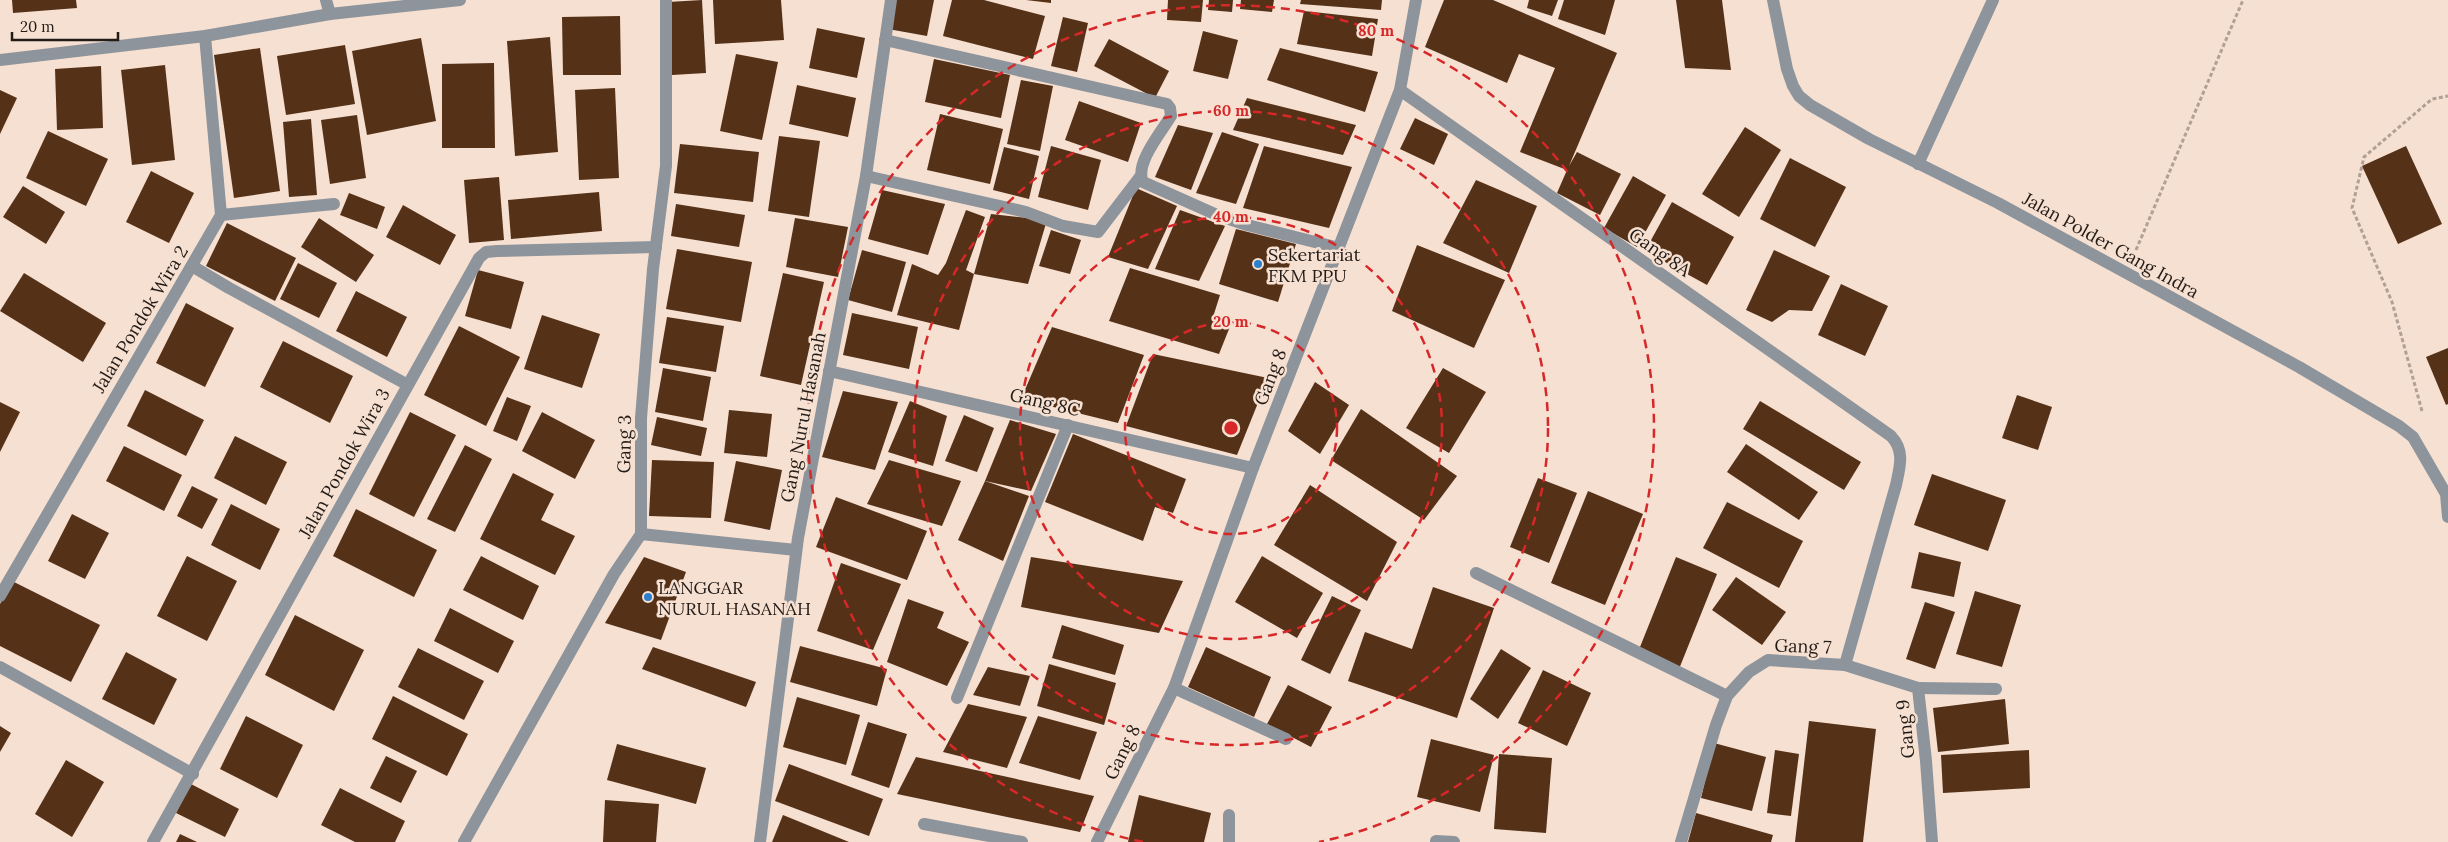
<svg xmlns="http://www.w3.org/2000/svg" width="2448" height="842" font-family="Lora,serif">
  <rect width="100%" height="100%" fill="#f6e0d2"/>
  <g fill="#553117">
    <path d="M12,0H76L77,8L13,13Z"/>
    <path d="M702,0L706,73L672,75L668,2Z"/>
    <path d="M713,0H781L784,40L715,44Z"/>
    <path d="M894,0H934L927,36L888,29Z"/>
    <path d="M952,0H984L1045,16L1033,59L943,36Z"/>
    <path d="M1026,0H1051V3Z"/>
    <path d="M1168,0H1203L1201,22L1167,20Z"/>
    <path d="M1209,0H1233L1232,12L1208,10Z"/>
    <path d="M1241,0H1274L1272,12L1240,9Z"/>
    <path d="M1301,0H1382L1381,10L1300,4Z"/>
    <path d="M1444,0H1493L1617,53L1569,166L1577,152L1621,174L1600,215L1557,193L1567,170L1520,152L1555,68L1519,54L1507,83L1425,47Z"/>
    <path d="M1529,0H1558L1552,16L1527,8Z"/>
    <path d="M1564,0H1615L1605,35L1558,19Z"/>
    <path d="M1676,0H1722L1731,70L1685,68Z"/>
    <path d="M1304,11L1378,19L1372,56L1297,44Z"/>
    <path d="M620,16L621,75H563L562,17Z"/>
    <path d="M1063,17L1088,23L1077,72L1051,66Z"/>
    <path d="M817,28L865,38L857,78L809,68Z"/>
    <path d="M1203,31L1238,40L1228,79L1193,71Z"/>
    <path d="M550,37L558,152L515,156L507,41Z"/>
    <path d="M421,38L436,121L367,135L352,51Z"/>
    <path d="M1109,39L1169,71L1155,98L1094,66Z"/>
    <path d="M345,45L355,104L286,115L277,56Z"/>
    <path d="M260,48L280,191L234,198L214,55Z"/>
    <path d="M1280,48L1378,72L1365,112L1267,80Z"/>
    <path d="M736,54L778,62L762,140L720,131Z"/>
    <path d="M934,59L1010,75L1001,118L925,102Z"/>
    <path d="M494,63L495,148H442V64Z"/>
    <path d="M165,65L175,160L132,165L121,70Z"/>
    <path d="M101,66L103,128L57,130L55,69Z"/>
    <path d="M1021,80L1053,86L1040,151L1007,144Z"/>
    <path d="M797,85L856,98L848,137L789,124Z"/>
    <path d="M615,88L619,178L579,180L575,90Z"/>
    <path d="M0,90L17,98L0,134Z"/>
    <path d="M1247,98L1356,125L1343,155L1233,130Z"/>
    <path d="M1079,101L1141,123L1128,162L1065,140Z"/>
    <path d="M940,114L1003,129L990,184L927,170Z"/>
    <path d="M357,115L366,178L330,184L321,120Z"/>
    <path d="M1415,118L1448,134L1434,165L1400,149Z"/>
    <path d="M311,119L317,195L289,197L283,122Z"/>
    <path d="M1178,125L1213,133L1191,190L1155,177Z"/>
    <path d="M1745,127L1781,150L1739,217L1702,194Z"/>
    <path d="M48,131L108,159L86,206L26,178Z"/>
    <path d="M1222,132L1259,144L1236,204L1196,193Z"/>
    <path d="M779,136L820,141L809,217L768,211Z"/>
    <path d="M680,144L759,152L753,202L674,193Z"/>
    <path d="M1051,146L1101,160L1088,210L1038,197Z"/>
    <path d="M1264,146L1352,167L1329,228L1243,208Z"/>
    <path d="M2406,146L2442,224L2398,244L2362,166Z"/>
    <path d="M1004,147L1039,156L1029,199L993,190Z"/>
    <path d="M1790,158L1846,187L1815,247L1760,219Z"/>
    <path d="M151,171L194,193L169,243L126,222Z"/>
    <path d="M1633,176L1666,195L1637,247L1604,228Z"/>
    <path d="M499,177L504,240L469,243L464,180Z"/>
    <path d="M1476,180L1537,206L1509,273L1443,243Z"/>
    <path d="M23,186L65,212L46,244L3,217Z"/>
    <path d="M1136,188L1177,206L1148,269L1108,257Z"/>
    <path d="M882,190L945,204L928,255L868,239Z"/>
    <path d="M599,192L602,231L511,239L508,200Z"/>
    <path d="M349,193L385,207L377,229L340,215Z"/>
    <path d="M1672,202L1734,237L1707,285L1645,251Z"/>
    <path d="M676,204L745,215L739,247L671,236Z"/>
    <path d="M403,205L456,235L440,265L386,237Z"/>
    <path d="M966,210L985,217L966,270L974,274L991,214L1047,220L1028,284L974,274L959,330L897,315L912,264L938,275L946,263Z"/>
    <path d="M1180,210L1225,226L1199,281L1155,269Z"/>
    <path d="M319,218L374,255L356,282L301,247Z"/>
    <path d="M795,218L848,227L838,277L786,267Z"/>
    <path d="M227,223L296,258L275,301L206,266Z"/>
    <path d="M1236,229L1296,244L1278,302L1219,284Z"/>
    <path d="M1051,230L1081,240L1070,274L1039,266Z"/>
    <path d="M1417,245L1505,280L1474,348L1392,311Z"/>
    <path d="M677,249L752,262L741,322L666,309Z"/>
    <path d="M862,250L906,262L892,312L848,300Z"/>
    <path d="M1774,250L1830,276L1812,311L1789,310L1772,322L1746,310Z"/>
    <path d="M298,263L337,283L319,318L280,299Z"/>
    <path d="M1130,268L1220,295L1213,317L1231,324L1219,354L1109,321Z"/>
    <path d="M478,270L524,282L511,329L465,316Z"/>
    <path d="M24,273L106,323L83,362L0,311Z"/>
    <path d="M783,273L824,282L801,385L760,376Z"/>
    <path d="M1841,284L1888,306L1865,356L1818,335Z"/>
    <path d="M356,291L407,317L387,357L336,331Z"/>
    <path d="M186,303L234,328L205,387L156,363Z"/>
    <path d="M852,313L918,327L909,369L843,355Z"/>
    <path d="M542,315L600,334L582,388L524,369Z"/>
    <path d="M667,317L724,326L716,372L659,363Z"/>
    <path d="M459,326L520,357L486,426L424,395Z"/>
    <path d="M1052,327L1144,355L1118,423L1021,399Z"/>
    <path d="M283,341L353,376L330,423L260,387Z"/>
    <path d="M2448,348V404L2446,405L2426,357Z"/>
    <path d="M1153,354L1268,378L1237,455L1126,426Z"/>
    <path d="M663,368L711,377L703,421L655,412Z"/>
    <path d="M1443,368L1486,392L1449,453L1406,428Z"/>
    <path d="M1315,382L1349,405L1320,454L1288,431Z"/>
    <path d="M145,390L204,420L186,456L127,426Z"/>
    <path d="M843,391L898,402L875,470L822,457Z"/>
    <path d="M2017,395L2052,407L2038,450L2002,438Z"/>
    <path d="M507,397L531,406L517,441L493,431Z"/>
    <path d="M910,401L947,416L933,466L888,452Z"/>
    <path d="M1760,401L1861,462L1844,490L1743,429Z"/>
    <path d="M0,402L20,412L0,452Z"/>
    <path d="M1361,409L1457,476L1424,520L1331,460Z"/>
    <path d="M729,410L772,414L767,457L724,453Z"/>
    <path d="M410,412L456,435L414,517L369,494Z"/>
    <path d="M542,412L595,440L575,479L522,451Z"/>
    <path d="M964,415L994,428L977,472L945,461Z"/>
    <path d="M657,417L707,428L701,456L651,445Z"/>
    <path d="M1010,420L1056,434L1031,491L985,481Z"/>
    <path d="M1073,434L1186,479L1173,513L1155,507L1143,541L1045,502Z"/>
    <path d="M235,436L287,462L266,505L214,478Z"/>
    <path d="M1746,444L1818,492L1799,520L1727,472Z"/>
    <path d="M465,445L492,459L455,532L427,519Z"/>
    <path d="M124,446L182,475L164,511L106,481Z"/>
    <path d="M652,460L714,462L711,518L649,516Z"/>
    <path d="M889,460L961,481L942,526L867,504Z"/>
    <path d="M736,461L782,470L770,530L724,521Z"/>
    <path d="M513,473L554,494L541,520L575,536L555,575L480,539Z"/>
    <path d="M1932,474L2006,500L1988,551L1914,525Z"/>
    <path d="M1538,478L1577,493L1549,563L1510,547Z"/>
    <path d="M985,481L1029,496L1003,561L958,540Z"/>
    <path d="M1310,485L1397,542L1367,601L1274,545Z"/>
    <path d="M192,486L218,499L202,529L177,516Z"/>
    <path d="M1588,491L1643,514L1605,605L1551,583Z"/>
    <path d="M836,497L927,531L907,580L816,547Z"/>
    <path d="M1727,502L1803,541L1779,588L1703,548Z"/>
    <path d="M231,504L280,529L260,570L211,545Z"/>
    <path d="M356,509L437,550L414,597L333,556Z"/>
    <path d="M72,514L109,533L85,579L48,561Z"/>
    <path d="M1919,552L1961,562L1954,597L1911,588Z"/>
    <path d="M187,556L237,581L207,641L157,616Z"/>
    <path d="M481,556L539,586L523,620L463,590Z"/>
    <path d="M1262,556L1323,593L1297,638L1235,602Z"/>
    <path d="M644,557L686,572L661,640L605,623Z"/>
    <path d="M1031,557L1183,581L1159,633L1021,607Z"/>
    <path d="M1676,557L1717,574L1679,669L1638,652Z"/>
    <path d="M841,563L901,584L873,650L817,631Z"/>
    <path d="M1736,577L1786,612L1762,645L1712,610Z"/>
    <path d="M12,581L100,625L71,682L0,646V604Z"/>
    <path d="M1433,587L1494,608L1457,718L1348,681L1365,632L1412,649Z"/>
    <path d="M1975,591L2021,605L2002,667L1956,654Z"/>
    <path d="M1332,596L1361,610L1330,674L1301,660Z"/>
    <path d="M908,599L944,612L937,628L969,642L947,686L887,662Z"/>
    <path d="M1925,602L1955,612L1935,669L1906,659Z"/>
    <path d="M450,608L514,641L498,673L434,641Z"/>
    <path d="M295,615L364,650L334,711L265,675Z"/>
    <path d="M1062,625L1124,645L1115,675L1052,658Z"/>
    <path d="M800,646L887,669L877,706L790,682Z"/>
    <path d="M653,647L756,682L746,707L642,669Z"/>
    <path d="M1206,647L1271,677L1254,717L1188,687Z"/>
    <path d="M418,648L484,681L464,720L398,687Z"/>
    <path d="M1501,649L1531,668L1498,719L1470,699Z"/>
    <path d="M126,652L177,679L154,725L102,699Z"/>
    <path d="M1049,664L1116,683L1104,725L1037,706Z"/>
    <path d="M988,667L1030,676L1020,706L973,695Z"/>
    <path d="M1543,670L1591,693L1567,746L1518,723Z"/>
    <path d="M1288,685L1332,707L1311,747L1267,724Z"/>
    <path d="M393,696L468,734L447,776L372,739Z"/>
    <path d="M797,697L860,715L846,765L783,747Z"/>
    <path d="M2005,699L2009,744L1938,752L1933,708Z"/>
    <path d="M968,704L1027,717L1007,768L943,752Z"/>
    <path d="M246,716L303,745L277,798L220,769Z"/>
    <path d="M1038,716L1097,732L1080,780L1019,763Z"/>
    <path d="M1809,721L1876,729L1863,842H1795Z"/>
    <path d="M868,722L907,734L889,788L851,775Z"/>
    <path d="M0,726L11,733L0,752Z"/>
    <path d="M1431,739L1494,755L1480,812L1417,797Z"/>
    <path d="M1714,743L1766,757L1752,811L1701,798Z"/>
    <path d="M617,744L706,768L696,804L607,780Z"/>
    <path d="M1775,750L1799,754L1791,816L1767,813Z"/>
    <path d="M2029,750L2030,788L1943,793L1941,755Z"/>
    <path d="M1499,754L1552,758L1546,833L1494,829Z"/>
    <path d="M386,756L417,771L401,803L370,788Z"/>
    <path d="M916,757L1094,796L1080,832L897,794Z"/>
    <path d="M66,760L104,782L72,837L35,814Z"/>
    <path d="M789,764L883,799L869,836L775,801Z"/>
    <path d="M191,784L239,809L225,837L176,813Z"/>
    <path d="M340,788L405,821L395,842H355L321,825Z"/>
    <path d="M1139,795L1211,813L1204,842H1128Z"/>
    <path d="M605,800L659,804L656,842H603Z"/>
    <path d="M1696,813L1773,835L1771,842H1688Z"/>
    <path d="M783,815L849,842H772Z"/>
    <path d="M180,834L197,842H176Z"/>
  </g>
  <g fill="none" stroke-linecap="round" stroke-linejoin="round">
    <g stroke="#b1a095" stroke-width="3" stroke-dasharray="4 2.5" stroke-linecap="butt">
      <path d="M2136,250L2243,0"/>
      <path d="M2422,411L2392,302L2352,208L2364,157L2432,99L2448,96"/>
    </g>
    <g stroke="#8d949b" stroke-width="12">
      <path d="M326,0L330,14"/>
      <path d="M1773,0L1787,69L1793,86L1799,96L1810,105L1869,139L1998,203L2299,367L2399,426L2413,437L2446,494L2448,517"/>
      <path d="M885,40L1167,104L1170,108L1171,116C1162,131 1134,164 1143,182L1217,215L1247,225L1339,248"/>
      <path d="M0,60L205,36L330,14L460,0"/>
      <path d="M1400,90L1891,436C1905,451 1900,466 1896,485L1845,665L1768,660L1749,672L1727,696L1716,725L1681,842"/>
      <path d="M1918,164L1993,0"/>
      <path d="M866,176L1026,212L1063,226L1098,232L1140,177"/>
      <path d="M221,215L334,204"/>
      <path d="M192,266L229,288L408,385"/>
      <path d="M829,371L1253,468"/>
      <path d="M641,534L796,550"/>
      <path d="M1476,573L1727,696"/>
      <path d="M0,596L221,215L205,36"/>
      <path d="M1845,665L1918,688L1926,761L1932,842"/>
      <path d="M0,667L193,774"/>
      <path d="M1174,688L1286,739"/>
      <path d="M1918,688L1996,689"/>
      <path d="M957,698L1068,425"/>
      <path d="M924,824L1022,842"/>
      <path d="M1436,841L1454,842"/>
      <path d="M153,842L479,258L486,252L497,251L656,247"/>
      <path d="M464,842L614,574L641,534V418L653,269L666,166V0"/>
      <path d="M760,842L798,538L866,176L891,0"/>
      <path d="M1097,842L1174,688L1253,468L1400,90L1416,0"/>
      <path d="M1229,842V815"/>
    </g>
  </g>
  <g fill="none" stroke="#d62828" stroke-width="2.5" stroke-dasharray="9 6">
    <circle cx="1231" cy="428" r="106"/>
    <circle cx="1231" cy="428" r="211"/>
    <circle cx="1231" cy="428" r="317"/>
    <path d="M1143 842A423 423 0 1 1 1319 842"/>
  </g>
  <g fill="#2c7fce" stroke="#f6e0d2" stroke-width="2">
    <circle cx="1258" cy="264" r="5"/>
    <circle cx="648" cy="597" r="5"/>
  </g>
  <g text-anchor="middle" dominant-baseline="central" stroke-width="5" stroke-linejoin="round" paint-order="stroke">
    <g font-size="18" fill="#231b16" stroke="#f6e0d2">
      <text transform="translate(2111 245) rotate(29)">Jalan Polder Gang Indra</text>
      <text transform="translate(1660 252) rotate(35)">Gang 8A</text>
      <text transform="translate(140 319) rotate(-59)">Jalan Pondok Wira 2</text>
      <text transform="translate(1270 377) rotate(-69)">Gang 8</text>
      <text transform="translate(1045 402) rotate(13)">Gang 8C</text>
      <text transform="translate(803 417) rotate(-79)">Gang Nurul Hasanah</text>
      <text transform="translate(624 444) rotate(-89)">Gang 3</text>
      <text transform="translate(344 463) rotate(-61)">Jalan Pondok Wira 3</text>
      <text transform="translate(1803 646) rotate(2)">Gang 7</text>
      <text transform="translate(1905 729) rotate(-96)">Gang 9</text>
      <text transform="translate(1122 752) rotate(-64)">Gang 8</text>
    </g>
    <g font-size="18" fill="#231b16" stroke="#f6e0d2" text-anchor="start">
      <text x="1268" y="254">Sekertariat<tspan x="1268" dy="21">FKM PPU</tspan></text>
      <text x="658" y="587">LANGGAR<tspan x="658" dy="21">NURUL HASANAH</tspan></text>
    </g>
  </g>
  <circle cx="1231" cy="428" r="8" fill="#d62828" stroke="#f6e0d2" stroke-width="2.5"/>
  <g font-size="15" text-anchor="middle" font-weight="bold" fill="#d62828" stroke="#f6e0d2" stroke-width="5" stroke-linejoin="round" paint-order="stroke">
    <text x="1376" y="36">80 m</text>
    <text x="1231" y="116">60 m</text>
    <text x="1231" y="222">40 m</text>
    <text x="1231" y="327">20 m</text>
  </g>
  <path d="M12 32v8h106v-8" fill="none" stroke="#231b16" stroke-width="2.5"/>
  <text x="20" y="32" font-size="15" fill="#231b16" stroke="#f6e0d2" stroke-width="4" paint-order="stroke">20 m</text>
</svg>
